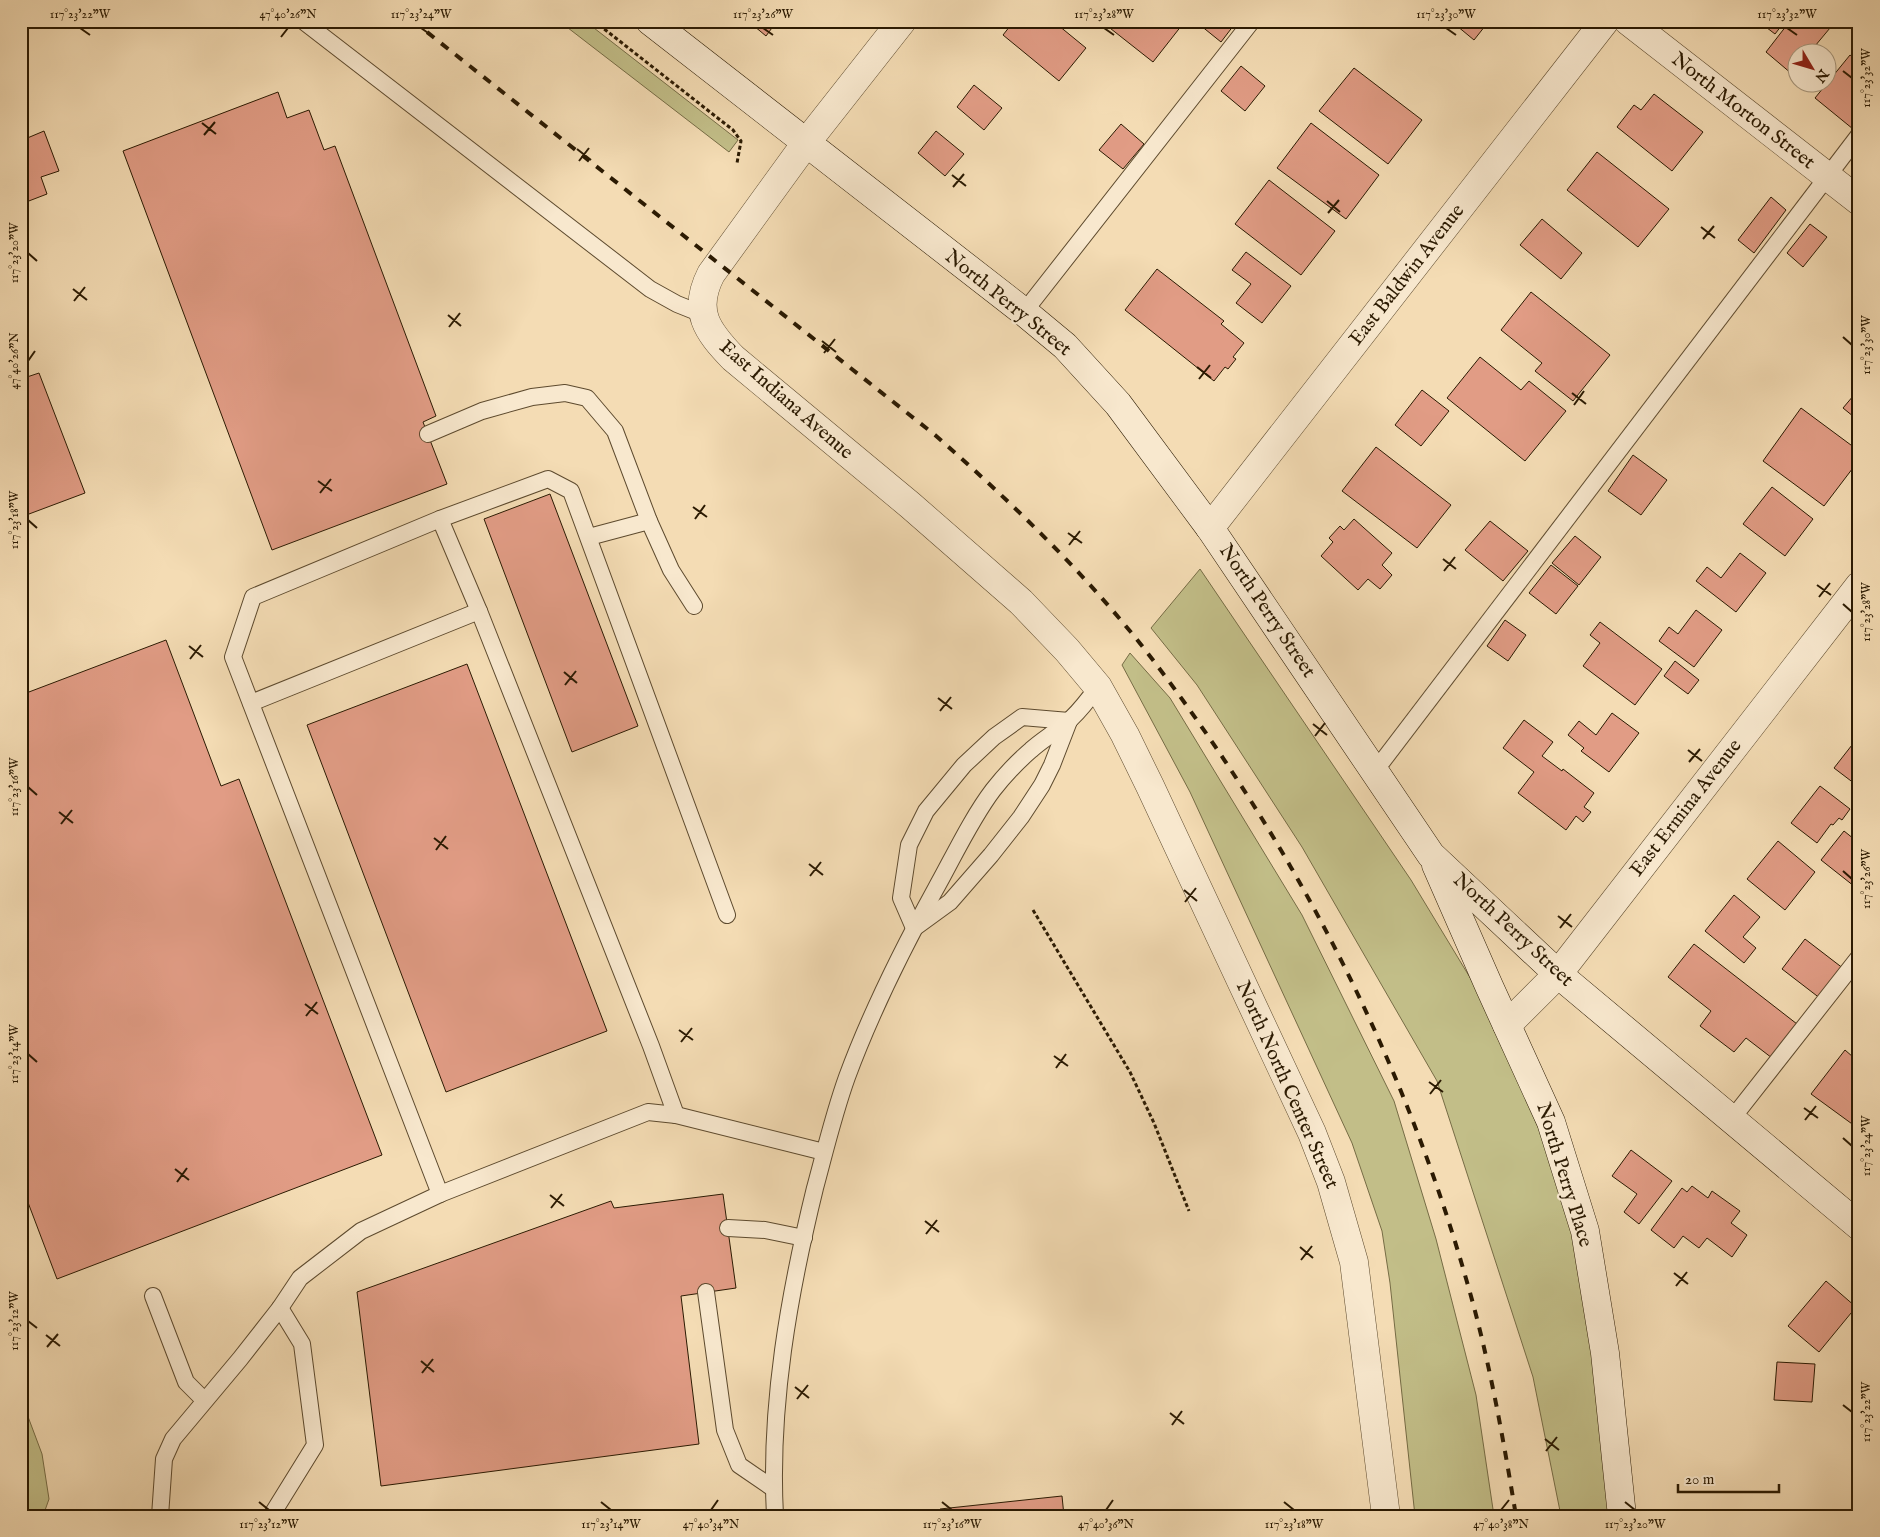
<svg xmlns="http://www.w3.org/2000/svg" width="1880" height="1537" font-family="'IM FELL English',serif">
  <rect width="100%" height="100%" fill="#f4dcb4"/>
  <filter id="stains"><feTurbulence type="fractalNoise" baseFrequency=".004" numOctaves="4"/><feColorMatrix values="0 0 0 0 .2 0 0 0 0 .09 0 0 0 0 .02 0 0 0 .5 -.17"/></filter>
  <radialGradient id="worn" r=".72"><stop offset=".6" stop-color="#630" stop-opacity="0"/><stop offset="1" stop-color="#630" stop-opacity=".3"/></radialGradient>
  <g fill="#c2be88" stroke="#766c45">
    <path d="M559,21H585L738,140L729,152Z"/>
    <path d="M1200,569L1411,880L1486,1004L1558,1174L1581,1267L1612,1516H1561L1533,1377L1437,1081L1302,847L1197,685L1151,628Z"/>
    <path d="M1130,653L1170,698L1302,915L1394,1101L1436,1239L1476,1395L1494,1516H1415L1390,1283L1382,1231L1352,1143L1190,792L1122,665Z"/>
    <path d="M21,1398L42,1454L49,1499L43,1516H21Z"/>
  </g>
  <g fill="#e19c85" stroke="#2b1a02">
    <path d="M748,21H777L766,36Z"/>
    <path d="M1014,21H1053L1086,48L1059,81L1003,35Z"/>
    <path d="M1101,21H1178L1182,25L1153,62Z"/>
    <path d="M1195,21H1237L1221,42Z"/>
    <path d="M1451,21H1489L1474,40Z"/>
    <path d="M1758,21H1785L1775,34Z"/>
    <path d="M1790,21H1821L1830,28L1810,52H1798V68L1792,74L1766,52Z"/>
    <path d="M1850,55L1859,62V121L1853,129L1815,98Z"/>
    <path d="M1241,66L1265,86L1245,111L1221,91Z"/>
    <path d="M1354,68L1422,120L1388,164L1319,111Z"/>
    <path d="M974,85L1002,108L984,130L957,107Z"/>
    <path d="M278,92L287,118L309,110L324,150L335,146L436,416L423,422L447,484L272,550L123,151Z"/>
    <path d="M1654,94L1703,132L1672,171L1617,127L1634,105L1641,110Z"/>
    <path d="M1311,123L1379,175L1346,219L1277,168Z"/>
    <path d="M1121,124L1144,144L1123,169L1099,150Z"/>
    <path d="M21,129L25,139L44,131L59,171L41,177L47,194L21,204Z"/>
    <path d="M936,131L964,154L945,176L918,153Z"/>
    <path d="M1597,152L1669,209L1638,247L1567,190Z"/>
    <path d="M1269,180L1335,231L1301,275L1235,224Z"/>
    <path d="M1771,197L1786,210L1754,253L1738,240Z"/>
    <path d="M1542,219L1582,253L1561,279L1520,245Z"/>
    <path d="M1810,224L1827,237L1803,267L1787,253Z"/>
    <path d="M1246,252L1291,286L1262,323L1236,303L1251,284L1232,270Z"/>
    <path d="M1157,269L1224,321L1221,324L1244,343L1233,357L1236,359L1228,369L1225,367L1214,381L1125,310Z"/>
    <path d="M1531,292L1610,355L1573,401L1535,371L1542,363L1501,330Z"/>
    <path d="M1480,357L1521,390L1529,381L1566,411L1525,461L1447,398Z"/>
    <path d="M39,373L85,493L21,517V379Z"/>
    <path d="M1859,389V421L1843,408Z"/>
    <path d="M1422,390L1449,411L1421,446L1395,425Z"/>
    <path d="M1801,408L1859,451V460L1824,506L1763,461Z"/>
    <path d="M1376,447L1451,505L1417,548L1342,491Z"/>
    <path d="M1633,455L1667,480L1641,515L1608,491Z"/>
    <path d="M1772,487L1813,519L1785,556L1743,524Z"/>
    <path d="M550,494L638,726L572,752L484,519Z"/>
    <path d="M1354,519L1392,553L1382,565L1392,575L1380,589L1368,579L1358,590L1321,556L1333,542L1329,538L1340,526L1344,530Z"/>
    <path d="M1490,521L1528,551L1503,581L1465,550Z"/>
    <path d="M1575,536L1601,557L1579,585L1552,563Z"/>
    <path d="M1740,553L1766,573L1736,612L1696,581L1707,567L1721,578Z"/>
    <path d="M1551,565L1578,586L1556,614L1529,593Z"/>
    <path d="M1696,610L1722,630L1694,667L1659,641L1669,627L1678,634Z"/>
    <path d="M1505,620L1526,635L1508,661L1487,646Z"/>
    <path d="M1600,622L1662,669L1635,705L1583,666L1600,643L1590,635Z"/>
    <path d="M166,640L221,786L239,779L382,1155L57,1279L21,1184V695Z"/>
    <path d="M1675,661L1699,680L1688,694L1664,676Z"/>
    <path d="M467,664L607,1031L446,1092L307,725Z"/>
    <path d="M1612,713L1639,733L1609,772L1581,751L1584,748L1568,735L1579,721L1596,735Z"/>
    <path d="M1524,720L1553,742L1542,756L1562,771L1563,769L1594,793L1584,807L1591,812L1583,822L1576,816L1566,830L1518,793L1534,772L1503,748Z"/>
    <path d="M1859,736V787L1834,768Z"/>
    <path d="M1820,786L1850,809L1842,820L1839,818L1833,825L1831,824L1817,843L1791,823Z"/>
    <path d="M1844,831L1859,843V890L1821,860Z"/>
    <path d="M1778,841L1815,872L1785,910L1747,879Z"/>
    <path d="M1734,895L1760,917L1743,937L1756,948L1744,963L1705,931Z"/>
    <path d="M1805,939L1844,969L1821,999L1782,969Z"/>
    <path d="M1694,944L1797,1024L1772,1058L1746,1038L1734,1052L1700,1026L1711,1011L1668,977Z"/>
    <path d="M1845,1050L1853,1057L1859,1050V1129L1811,1094Z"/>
    <path d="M1631,1150L1672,1181L1639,1224L1624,1212L1637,1194L1612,1176Z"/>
    <path d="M1692,1186L1708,1198L1712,1191L1740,1211L1731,1223L1747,1235L1732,1257L1707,1238L1699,1248L1683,1236L1674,1248L1651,1230L1682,1188L1687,1192Z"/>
    <path d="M723,1194L736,1288L681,1296L699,1444L381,1486L357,1292L611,1201L614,1208Z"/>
    <path d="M1826,1281L1856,1307L1819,1352L1788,1326Z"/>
    <path d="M1777,1362L1815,1364L1812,1402L1774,1400Z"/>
    <path d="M1062,1496L1064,1516H940V1509Z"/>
  </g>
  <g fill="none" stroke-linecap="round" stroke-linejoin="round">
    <g stroke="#5d4a2e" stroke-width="18">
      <g id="service">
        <path d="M303,21L650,289L677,304L702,314"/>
        <path d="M1024,312L1252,21"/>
        <path d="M428,434L482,411L532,397L565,393L587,398L615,431L649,521L671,570L694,606"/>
        <path d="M440,519L479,611L651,1046L676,1115"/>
        <path d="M589,537L649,521"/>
        <path d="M251,703L479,611"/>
        <path d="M1375,771L1859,135"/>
        <path d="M917,926L950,902L991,855L1021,817L1042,785L1052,765L1069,721"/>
        <path d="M914,928L901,898L909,845L926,811L964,765L994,737L1022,717L1069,721"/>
        <path d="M1731,1120L1859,957"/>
        <path d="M440,1194L233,657L253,597L440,519L548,479L571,491L727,915"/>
        <path d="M728,1228L765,1230L804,1238"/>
        <path d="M706,1292L725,1430L739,1465L774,1489"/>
        <path d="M153,1296L186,1382L204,1400"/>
        <path d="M160,1516L164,1459L173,1439L240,1359L280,1308L300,1278L361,1231L440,1194L648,1112L676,1115L824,1152"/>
        <path d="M271,1516L315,1445L302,1344L280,1308"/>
        <path d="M775,1516C769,1406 789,1294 815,1188C825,1151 834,1113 847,1077C871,1012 902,950 935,890C953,858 971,819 993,790C1004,776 1017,762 1031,750C1042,740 1056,732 1067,722C1079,713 1088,699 1098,687"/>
      </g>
    </g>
    <g stroke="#5d4a2e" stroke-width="29">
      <g id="minor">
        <path d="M1628,21L1859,201"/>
        <path d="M1210,528L1605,21"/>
        <path d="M1507,1025L1558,974L1859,586"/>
      </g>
    </g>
    <g stroke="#5d4a2e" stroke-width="29">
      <path id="tertiary" d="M902,21L806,143L711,274C692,311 707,331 733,358L910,505L1021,602L1067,650L1098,687L1125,735L1150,786L1312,1133L1331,1182L1354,1262L1386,1516"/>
    </g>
    <g stroke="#2b1a02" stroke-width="29">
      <g id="secondary">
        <path d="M650,21L1024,312L1065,346L1118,404L1210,528L1431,855L1558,974L1859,1226"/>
        <path d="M1436,865L1489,986L1551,1122L1585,1231L1605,1353L1622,1516"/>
      </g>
    </g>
    <g stroke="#2b1a02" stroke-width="3" stroke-dasharray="4 2.5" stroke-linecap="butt">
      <path d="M594,21L733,130L741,141L737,163"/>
      <path d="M1033,910L1130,1072L1154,1123L1189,1211"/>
    </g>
    <use href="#service" stroke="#f8e8ce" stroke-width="16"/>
    <use href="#minor" stroke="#f8e8ce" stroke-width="28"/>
    <use href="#tertiary" stroke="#f8e8ce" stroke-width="28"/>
    <use href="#secondary" stroke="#f8e8ce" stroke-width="28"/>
    <path stroke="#2b1a02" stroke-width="4" stroke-dasharray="9 9" stroke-linecap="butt" d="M413,21L935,435C1010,501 1084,572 1146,651C1291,839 1402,1053 1467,1282C1489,1358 1503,1437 1516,1516"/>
  </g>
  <path fill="none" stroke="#2b1a02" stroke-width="2" d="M80,28L90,35M421,28L431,35M763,28L773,35M1104,28L1114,35M1446,28L1456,35M1787,28L1797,35M281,37L288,28M1843,71L1852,78M202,123L216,134M204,135L215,122M577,149L591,160M579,161L589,148M952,175L966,186M953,187L964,174M1327,201L1340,212M1328,213L1339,200M1701,227L1715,238M1703,239L1714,226M28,253L37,261M73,289L87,300M74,301L85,287M448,315L461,326M449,327L460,313M1843,337L1852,345M822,341L836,352M824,353L835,339M28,361L35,351M1197,367L1211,378M1199,379L1210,365M1572,393L1586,404M1574,405L1584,391M318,481L332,491M320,493L331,479M693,507L707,517M695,519L705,505M28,520L37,528M1068,533L1082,543M1069,545L1080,531M1443,559L1456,569M1444,571L1455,557M1817,585L1831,595M1819,597L1830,583M1843,604L1852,612M189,646L203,657M190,659L201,645M564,672L577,683M565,685L576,671M938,698L952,709M940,711L951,697M1313,724L1327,735M1315,736L1325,723M1688,750L1702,761M1689,762L1700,749M28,787L37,795M59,812L73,823M61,824L72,810M434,838L448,849M436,850L446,836M809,864L823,875M1843,871L1852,879M810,876L821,862M1184,890L1197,901M1185,902L1196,888M1558,916L1572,927M1560,928L1571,914M305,1004L318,1014M306,1016L317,1002M679,1030L693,1040M681,1042L692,1028M28,1054L37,1062M1054,1056L1068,1066M1056,1068L1066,1054M1429,1082L1443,1092M1430,1094L1441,1080M1804,1108L1818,1118M1805,1120L1816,1106M1843,1138L1852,1146M175,1169L189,1180M177,1182L187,1168M550,1195L564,1206M551,1208L562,1194M925,1221L939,1232M926,1234L937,1220M1300,1247L1313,1258M1301,1260L1312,1246M1674,1273L1688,1284M1676,1286L1687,1272M28,1321L37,1328M46,1335L60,1346M47,1347L58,1334M421,1361L434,1372M422,1373L433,1359M795,1387L809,1398M797,1399L808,1385M1843,1405L1852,1412M1170,1413L1184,1424M1172,1425L1182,1411M1545,1439L1559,1450M1546,1451L1557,1437M259,1502L269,1510M601,1502L611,1510M942,1502L952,1510M1284,1502L1294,1510M1625,1502L1635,1510M711,1510L718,1500M1106,1510L1113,1500M1501,1510L1509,1500"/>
  <g text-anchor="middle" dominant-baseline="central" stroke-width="4.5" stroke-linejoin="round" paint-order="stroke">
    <g font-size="20" fill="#2b1a02" stroke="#f8e8ce">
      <text transform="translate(1743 111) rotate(38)">North Morton Street</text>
      <text transform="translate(1407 275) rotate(-52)">East Baldwin Avenue</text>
      <text transform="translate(1008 303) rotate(39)">North Perry Street</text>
      <text transform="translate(786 400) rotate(41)">East Indiana Avenue</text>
      <text transform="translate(1267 611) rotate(56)">North Perry Street</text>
      <text transform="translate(1686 808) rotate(-52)">East Ermina Avenue</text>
      <text transform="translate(1513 930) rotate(43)">North Perry Street</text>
      <text transform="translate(1287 1085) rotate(66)">North North Center Street</text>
      <text transform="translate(1564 1175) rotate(73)">North Perry Place</text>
    </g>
  </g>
  <rect width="1880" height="1537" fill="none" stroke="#f4dcb4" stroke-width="55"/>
  <g transform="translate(1812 68) rotate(128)"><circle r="24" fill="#f8e8ce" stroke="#a6967c"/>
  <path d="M0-4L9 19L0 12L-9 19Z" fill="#8f2418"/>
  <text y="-8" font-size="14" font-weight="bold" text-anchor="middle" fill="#2b1a02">N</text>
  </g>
  <path d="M1678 1484v8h101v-8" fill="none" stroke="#2b1a02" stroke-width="2.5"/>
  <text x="1685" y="1484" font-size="15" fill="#2b1a02" stroke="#f8e8ce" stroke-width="4" paint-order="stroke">20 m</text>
  <rect x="28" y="28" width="1824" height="1482" fill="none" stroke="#2b1a02" stroke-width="2"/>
  <g font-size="12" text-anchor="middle" fill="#2b1a02">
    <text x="80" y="18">117°23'22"W</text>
    <text x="288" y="18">47°40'26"N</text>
    <text x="421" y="18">117°23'24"W</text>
    <text x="763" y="18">117°23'26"W</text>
    <text x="1104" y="18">117°23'28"W</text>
    <text x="1446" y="18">117°23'30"W</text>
    <text x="1787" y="18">117°23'32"W</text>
    <text transform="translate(1866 78) rotate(-90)" y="4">117°23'32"W</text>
    <text transform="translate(14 253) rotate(-90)" y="4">117°23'20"W</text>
    <text transform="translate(1866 345) rotate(-90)" y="4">117°23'30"W</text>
    <text transform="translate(14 361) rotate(-90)" y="4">47°40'26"N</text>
    <text transform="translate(14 520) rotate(-90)" y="4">117°23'18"W</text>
    <text transform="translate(1866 612) rotate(-90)" y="4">117°23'28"W</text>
    <text transform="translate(14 787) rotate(-90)" y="4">117°23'16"W</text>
    <text transform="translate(1866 879) rotate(-90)" y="4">117°23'26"W</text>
    <text transform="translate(14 1054) rotate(-90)" y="4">117°23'14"W</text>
    <text transform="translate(1866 1146) rotate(-90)" y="4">117°23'24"W</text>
    <text transform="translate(14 1321) rotate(-90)" y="4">117°23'12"W</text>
    <text transform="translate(1866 1412) rotate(-90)" y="4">117°23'22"W</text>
    <text x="269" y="1528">117°23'12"W</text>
    <text x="611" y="1528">117°23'14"W</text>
    <text x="711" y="1528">47°40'34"N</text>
    <text x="952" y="1528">117°23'16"W</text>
    <text x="1106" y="1528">47°40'36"N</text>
    <text x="1294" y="1528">117°23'18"W</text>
    <text x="1501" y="1528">47°40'38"N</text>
    <text x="1635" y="1528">117°23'20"W</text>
  </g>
  <rect width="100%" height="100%" filter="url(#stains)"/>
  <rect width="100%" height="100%" fill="url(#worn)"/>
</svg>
